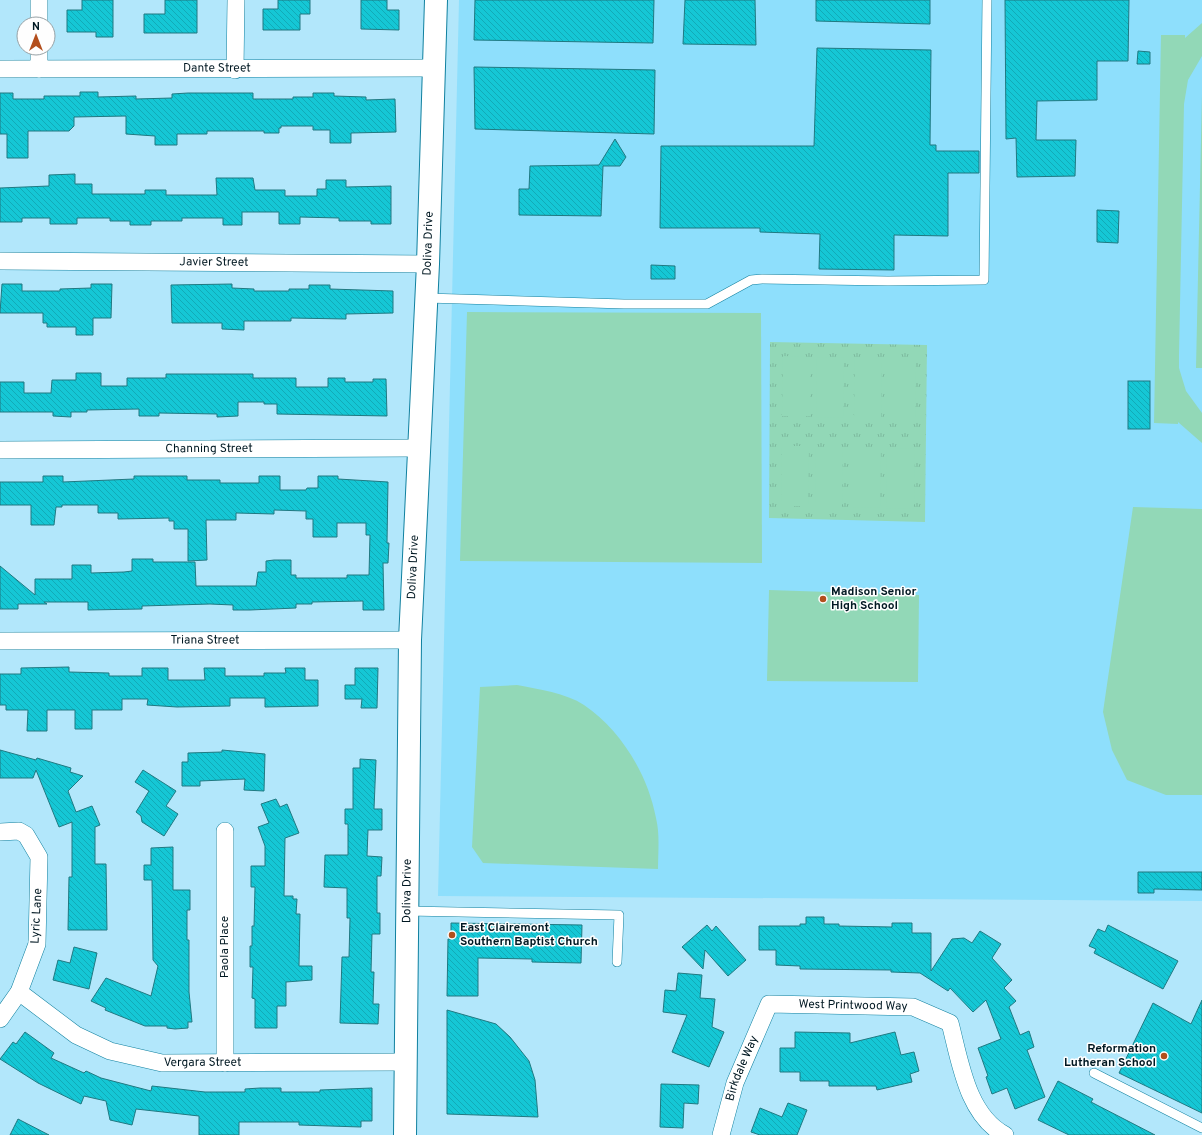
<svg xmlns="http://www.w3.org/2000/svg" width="1202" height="1135" font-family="Overpass,sans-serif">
  <defs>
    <pattern id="grass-tufts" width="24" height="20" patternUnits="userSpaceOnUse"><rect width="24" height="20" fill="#92d8b7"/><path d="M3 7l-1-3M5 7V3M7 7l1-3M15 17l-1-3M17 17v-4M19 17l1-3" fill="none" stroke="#7cb99d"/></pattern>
    <pattern id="building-back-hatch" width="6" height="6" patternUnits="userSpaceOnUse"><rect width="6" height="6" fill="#15c7d5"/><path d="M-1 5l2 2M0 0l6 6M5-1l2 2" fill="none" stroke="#12aab7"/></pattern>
  </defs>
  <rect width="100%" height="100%" fill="#b2e7fb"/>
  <path fill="#8edffc" d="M459,0H1202V901L438,896Z"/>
  <path fill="url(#grass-tufts)" d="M770,342L927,345L925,522L769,518Z"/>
  <g fill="#92d8b7">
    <path d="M1202,23V56L1188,80L1184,104L1179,355V368L1186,391L1202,413V443L1178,422V424L1154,423L1161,35H1185V38Z"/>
    <path d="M1202,93V368H1196Z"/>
    <path d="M467,312L761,313L762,563L460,561Z"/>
    <path d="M783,356L810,357V416H782Z"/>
    <path d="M817,357L844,358L843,418L816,417Z"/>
    <path d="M855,358H882L881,418H854Z"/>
    <path d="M888,359H916L915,419H888Z"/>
    <path d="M782,446H809L808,506H781Z"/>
    <path d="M816,447H843L842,507H815Z"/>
    <path d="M853,448H881L880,508L853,507Z"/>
    <path d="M887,448L915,449L914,509L886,508Z"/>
    <path d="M1133,507L1202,509V795H1166L1127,780L1112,750L1103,712Z"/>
    <path d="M769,590L919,595L918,682L767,681Z"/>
    <path d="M517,685C538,689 566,693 584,705C621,730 648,775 656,818C660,834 658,853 658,869L483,863L472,847L480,687Z"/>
  </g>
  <g fill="url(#building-back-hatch)" stroke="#207981">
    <path d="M82,0H113V37H96V32H67V10H82Z"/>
    <path d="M165,0H197V33H144V14H165Z"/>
    <path d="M278,0H310V14H300V30H263V9H278Z"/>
    <path d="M361,0H387V10H399V30L361,29Z"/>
    <path d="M475,0H654L653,43L474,40Z"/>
    <path d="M685,0H755L756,45L683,44Z"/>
    <path d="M816,0H930V24L816,21Z"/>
    <path d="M1005,0H1129L1128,61H1097V100L1037,101L1036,140H1076L1075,176L1017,177L1016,138L1006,139Z"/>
    <path d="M817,48L931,50L930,145H936V151H979V173H948V236L894,235V270L819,269L820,234L760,232V228H660L661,146H814Z"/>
    <path d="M1138,51L1150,52V64H1137Z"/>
    <path d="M474,67L655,70L654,134L475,129Z"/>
    <path d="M80,92H98V97L136,96V99L172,98V94L188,93H253V99H293V97H313V93H334V96L366,97V100L395,99L396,132L351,133V143H330V130H313V126H281V128H279V133H264V131H207V134H177V145H155V136L126,134V116L74,117V126L69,131H28V158H7V134H0V93H13V99H44V96H80Z"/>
    <path d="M615,139L626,157L620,166H603L601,216L519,215V189H529L530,166L599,165Z"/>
    <path d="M75,174V184H92V194H145V190H166V195H217L216,178H253L255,190H285V196H317V189H326V180H346V187L391,186V224H371V221H339V218L300,217V224H279V212H242V225H223V218H182V221H151V225H130V221H110V218H77V224H50V218H22V222H0V188L49,186V175Z"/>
    <path d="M1097,210L1119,211L1118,243L1097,242Z"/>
    <path d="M651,265L675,266V279H651Z"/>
    <path d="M2,284H22V291H60V289L91,288V284H112L111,318H93V335H76V327H47V323H43V313H0Z"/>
    <path d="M232,284V288L254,289V291H289V289H309V285H330V289L393,291V313L346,314V319L291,318V321H244V330L222,329V323H172L171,285Z"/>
    <path d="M76,373H101V386H127V378H166V374H253V378H296V387H328V378H345V382H373V379H386L387,416L277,414V404H264V402H238V416L217,417V414L159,413V416H139V409L87,410V412H71V417L53,416V412H0V382H24V393H51L52,380H76Z"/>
    <rect x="1128" y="381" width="22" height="48"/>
    <path d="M43,476H63V482L134,479V476H187V480H220V483H259V476H280V490H306L307,488H318V476H338V479L388,482L387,543H389L388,563H383L384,610H363V601L312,602V604H296V608L250,610H233V605L210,604L142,606V609L88,610V602H44L47,604H18V609H0V566L35,595V579H72V565H91V573L124,572L132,571V559H153V562H195L196,586H256L258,572H266V561L274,560H291V575H296V578H347V575H369L370,535H366V523H337V537H313V519H306V511L274,510V514L236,513V520H206L207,560L188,561V529H174V521H169V518L118,519V513H98V505H62V507H56L54,525H31V505H0V482H43Z"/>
    <path d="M69,667V672L109,673V676H142V668H168V680H205L204,668H225V676H264V673H286L285,668H305V680H318V706L265,707V698H230V706L177,707L147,705L148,699H122V710H92V729H75V710H47V731H27L28,710H6V705H0V674H21V668Z"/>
    <path d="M355,668H378L377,708H361L362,699H345V685H355Z"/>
    <path d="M0,750L36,760L37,758L71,768L70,772L83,776L68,791L76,812L92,806L100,825L95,827V864H106L107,930H68L69,877H72V822L59,827L36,770L33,778H0Z"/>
    <path d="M222,750L265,754L264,791L244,790L245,779L200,781V786H182V762H188V753L222,752Z"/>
    <path d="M360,759L376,760L374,809H382V830H368L367,856L382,857L381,876H377V913H380V934H372L371,972H374L373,1004H379L378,1024L340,1023L342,957H349L350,918H347V888L324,887L325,855H348V824H345V809H353V768H360Z"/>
    <path d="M143,770L176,791L166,806L178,814L164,836L142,822L141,816L136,812L149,791L135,782Z"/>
    <path d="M276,799L280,807L287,804L299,833L285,838L284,896H293V899H297L296,914H300L299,966H312V980L286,982V1006H277V1028H255V999L252,998L253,967H250V946H252V926H254L255,887H251V866H265V846L258,827L269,823L261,804Z"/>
    <path d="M173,847V890H190V910H187V940H189V992L192,1022H188V1028L175,1029L167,1028V1026H145L105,1010L106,1008L91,1001L106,978L151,996L158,966L153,960L152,880H144V865H151V848Z"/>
    <path d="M1138,872H1202V890L1154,889V893H1138Z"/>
    <path d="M806,917H824V924H839V926L892,927V923H912V933H931V971L952,939L964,938L972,943L980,931L1001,944L992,958L1012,980L1004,988L1016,1001L1009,1007L1020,1035L1029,1031L1034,1047L1027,1050L1045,1097L1015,1109L1007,1088L992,1094L986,1077L988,1076L978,1048L1001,1039L986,1000L973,1012L950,988L948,991L920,973L891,972V970L800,969V966L776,965V950H759V926H800V924H806Z"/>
    <path d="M451,923L582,925L581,963L532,962V959L478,958V996H447L448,939H451Z"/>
    <path d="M707,925L712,931L716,926L746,960L728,976L705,950L703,969L682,947Z"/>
    <path d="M1108,925L1178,961L1163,989L1094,953L1096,949L1089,946L1098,929L1105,932Z"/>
    <path d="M74,947L97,953L89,989L53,980L58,960L70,963Z"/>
    <path d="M678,973L702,975L700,998L715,999L712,1027L724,1032L709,1067L672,1052L687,1015L663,1012L665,990L676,991Z"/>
    <path d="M1202,1000V1113L1119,1073L1153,1003L1191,1024Z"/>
    <path d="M447,1010L496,1024L510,1037L529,1061L535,1080L538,1117L447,1114Z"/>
    <path d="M25,1032L54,1053L51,1058L84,1073L86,1071L101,1078L151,1091L152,1086L205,1092H245V1089L260,1088H281V1092H320V1090L372,1088V1121H361V1127L299,1125V1122H239V1135H199V1116L136,1109L132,1125L110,1120L106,1101L84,1096L81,1104L38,1083L0,1059L13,1042L16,1044Z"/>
    <path d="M795,1032L850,1033V1043L895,1032L901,1055L914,1052L919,1071L910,1074L912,1082L877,1090L876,1086H829V1081H800V1072H780V1048H795Z"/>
    <path d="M1058,1081L1093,1099L1091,1102L1155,1135H1069L1038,1120Z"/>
    <path d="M661,1084L699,1085L698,1104L684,1103L683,1128L660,1127Z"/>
    <path d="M788,1103L807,1110L797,1135H760L751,1132L760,1108L782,1117Z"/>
    <path d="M18,1119L49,1135H10Z"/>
  </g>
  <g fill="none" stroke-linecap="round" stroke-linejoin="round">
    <g stroke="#10809f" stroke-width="10">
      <g id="lane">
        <path d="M426,298L624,304H707L751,280L762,279L888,281L984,280L987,0"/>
        <path d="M407,911L619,915L617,962"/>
        <path d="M1094,1073L1202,1128"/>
      </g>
    </g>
    <g stroke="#10809f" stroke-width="18">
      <g id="street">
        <path d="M39,0V24"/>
        <path d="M39,48V69"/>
        <path id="s1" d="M0,69L434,68"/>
        <path d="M235,70L236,0"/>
        <path id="s2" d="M0,261L428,264"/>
        <path id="s3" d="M0,450L419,448"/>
        <path id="s4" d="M0,641L410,640"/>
        <path d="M225,831V1063"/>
        <path d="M0,832L19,831L26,835L39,857L37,944L19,992L0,1019"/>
        <path id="s5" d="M19,992L76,1035L110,1051L162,1063L405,1062"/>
        <path id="s6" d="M721,1135L735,1083L769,1004L913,1007L950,1023C960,1061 967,1115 1005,1135"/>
      </g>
    </g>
    <g stroke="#10809f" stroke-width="24">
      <g id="secondary">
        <path id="s7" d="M405,1135L410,640L428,264L436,0"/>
      </g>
    </g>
    <use href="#lane" stroke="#fff" stroke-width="9"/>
    <use href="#street" stroke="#fff" stroke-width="17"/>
    <use href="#secondary" stroke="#fff" stroke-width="22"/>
  </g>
  <g fill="#b34f1d" stroke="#fefefe" stroke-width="1.5">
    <circle cx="823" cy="599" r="4"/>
    <circle cx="452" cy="935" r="4"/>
    <circle cx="1164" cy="1056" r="4"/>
  </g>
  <g text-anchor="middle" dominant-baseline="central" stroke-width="3" stroke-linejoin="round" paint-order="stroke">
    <g font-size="12" fill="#001822" stroke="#fefefe">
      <text stroke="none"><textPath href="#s1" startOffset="217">Dante Street</textPath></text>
      <text stroke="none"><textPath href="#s7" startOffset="892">Doliva Drive</textPath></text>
      <text stroke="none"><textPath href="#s2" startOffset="214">Javier Street</textPath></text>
      <text stroke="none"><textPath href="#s3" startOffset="209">Channing Street</textPath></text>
      <text stroke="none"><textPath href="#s7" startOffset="568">Doliva Drive</textPath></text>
      <text stroke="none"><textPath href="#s4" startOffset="205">Triana Street</textPath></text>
      <text stroke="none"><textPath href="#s7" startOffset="244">Doliva Drive</textPath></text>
      <text transform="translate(37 916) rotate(-87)">Lyric Lane</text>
      <text transform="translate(225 947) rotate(-90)">Paola Place</text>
      <text stroke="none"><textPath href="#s6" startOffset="224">West Printwood Way</textPath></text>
      <text stroke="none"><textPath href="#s5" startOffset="203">Vergara Street</textPath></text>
      <text stroke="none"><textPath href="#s6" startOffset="70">Birkdale Way</textPath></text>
    </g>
    <g font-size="12" font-weight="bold" fill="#001822" stroke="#fefefe" text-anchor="start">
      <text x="831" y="592">Madison Senior<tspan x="831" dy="14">High School</tspan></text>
      <text x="460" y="928">East Clairemont<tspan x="460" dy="14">Southern Baptist Church</tspan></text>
      <text x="1156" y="1049" text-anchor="end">Reformation<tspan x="1156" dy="14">Lutheran School</tspan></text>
    </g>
  </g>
  <g transform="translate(36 36)"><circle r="19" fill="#fefefe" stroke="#98a2a6"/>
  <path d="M0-3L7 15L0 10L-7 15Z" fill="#b34f1d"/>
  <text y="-6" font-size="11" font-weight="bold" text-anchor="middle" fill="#001822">N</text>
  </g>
</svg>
